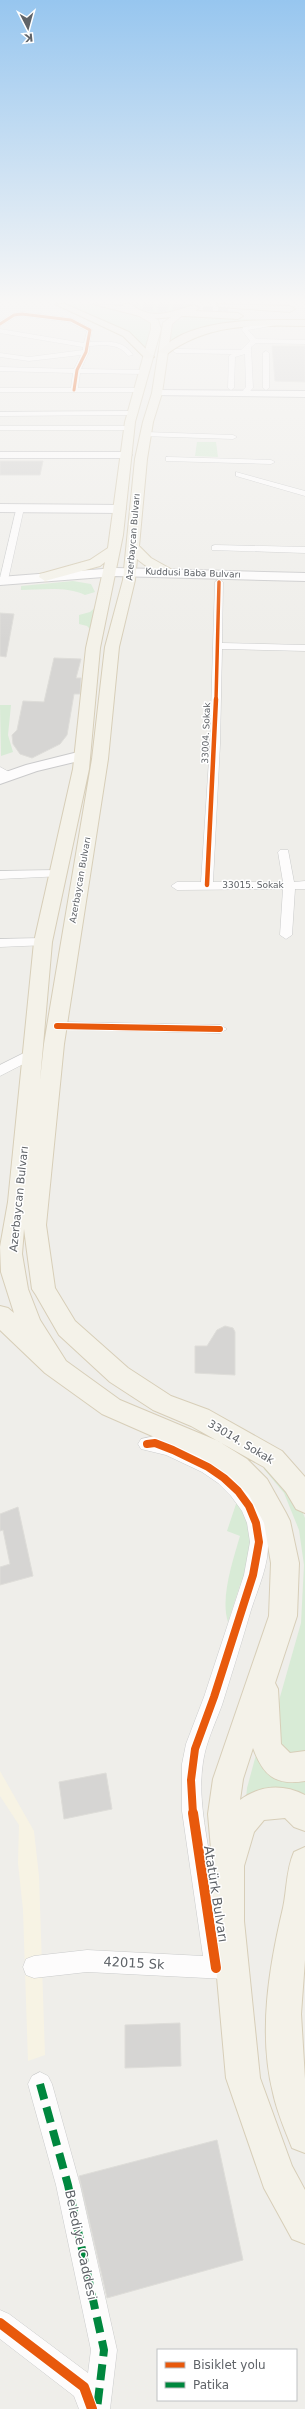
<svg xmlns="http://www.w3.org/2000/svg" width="305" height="2409" font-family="'DejaVu Sans',sans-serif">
  <rect width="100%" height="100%" fill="#efeeea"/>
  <path fill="#f7f3e4" d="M0,1771L34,1831L39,1876L45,2055L28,2061L23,1910L18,1863L19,1825L0,1796Z"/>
  <g fill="#d8ebd6">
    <path d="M63,304C89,304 131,306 151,322L147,348L117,326Z"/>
    <path d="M132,304H193C187,320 144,313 133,306Z"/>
    <path d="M189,316L300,322C270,321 195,326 170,342L174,322Z"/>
    <path d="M197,442H216L218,457L195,456Z"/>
    <path d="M73,581L91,584L95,592L85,595C66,586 42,590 21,590V586Z"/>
    <path d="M98,605L94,633L87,626L79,624V615L90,612Z"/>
    <path d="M0,705H11L8,735L13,752L1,756Z"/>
    <path d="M272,1463L293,1490L305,1518V1756L283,1753L274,1730L280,1697L301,1623L304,1565L299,1530L284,1493L264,1469Z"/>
    <path d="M238,1498L255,1542L246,1586L240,1585L228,1622C220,1598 233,1560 240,1536L227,1531Z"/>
    <path d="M260,1740L305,1775V1799L245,1810L247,1788Z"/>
  </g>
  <g fill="#d6d5d3" stroke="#deddd9">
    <path d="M272,346H305V382L275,381Z"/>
    <path d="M0,461H43L40,475H0Z"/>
    <path d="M0,613L14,614L6,657L0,656Z"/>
    <path d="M54,658L81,659L76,678H81L80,694H74L67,735L60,744L32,758L20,754L13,744L12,735L17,730L23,701L44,702Z"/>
    <path d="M225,1326L233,1328L235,1332V1375L195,1373V1346H207L217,1330Z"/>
    <path d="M18,1507L33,1576L0,1585V1567L10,1564L3,1530L0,1531V1514Z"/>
    <path d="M106,1773L112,1809L64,1819L59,1782Z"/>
    <path d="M180,2023L181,2066L125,2068V2025Z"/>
    <path d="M217,2140L243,2260L107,2298L79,2176Z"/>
  </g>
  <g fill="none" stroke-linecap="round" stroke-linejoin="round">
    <path stroke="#cbcbca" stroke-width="10" stroke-dasharray="10 5" stroke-linecap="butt" d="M128,304L229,313"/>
    <g stroke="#cbcccc" stroke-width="1">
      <g id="street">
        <path d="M22,312L71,318L92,329L90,342C107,341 124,340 133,355L128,356C119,343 104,345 89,346V352L81,369L145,370L148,372L145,374L80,373L78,388H140L143,390L140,392H0V388H71L73,373L0,371V367L74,369L81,355L29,361L0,357V353L29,357L83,350V347L0,333V329L84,343L87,331L69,322L22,316L16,317L0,326V321L12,314Z"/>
        <path d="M274,322L276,325L248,330L256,339L305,340V344L256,343L251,347L253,388L250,391V395H246L243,390L246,387L245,354L235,357L234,388L231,390L228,388L229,356L232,354L176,353L173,351L176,349L241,350L250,341L242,330L243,327Z"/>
        <path d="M266,351L269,353V388L266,390L263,388V353Z"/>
        <path d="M135,411L136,413L132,415L0,416V412Z"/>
        <path d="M0,426H129L133,428L129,430H0Z"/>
        <path d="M145,432L233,435L237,437L233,439L142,436V432Z"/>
        <path d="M169,457L271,460L275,462L271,464L166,461V457Z"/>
        <path d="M236,472L305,491V496L236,476Z"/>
        <path d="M17,506L24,508L8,580L4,583L1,582L0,578Z"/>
        <path d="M215,545L305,547V553L212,550V546Z"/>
        <path d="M219,579L223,582L222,643L305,645V651L222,649L220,744L213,882H283L278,852L280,850H288L294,882L305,881V889H295L292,935L286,939L280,935L283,889L177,890L171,886L177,882H201L210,744L215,582Z"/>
        <path d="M0,767L13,774V778H5L0,775Z"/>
        <path d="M59,870L65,874L63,876L0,879V871Z"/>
        <path d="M43,938L47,939L49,942L47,945L0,947V939Z"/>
        <path d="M57,1022L220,1025L227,1029L220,1033L52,1029L50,1026L52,1023Z"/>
        <path d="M34,1048L41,1053L39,1056L0,1076V1065Z"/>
        <path d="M155,1436C205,1453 266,1481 268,1542C269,1565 258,1588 251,1610C242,1641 232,1673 222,1705C215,1724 206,1742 203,1762C198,1794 205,1827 210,1858C216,1891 221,1924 226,1957L234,1960L237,1968L234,1976L226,1979L87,1972L34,1978L26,1975L23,1967L26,1959L34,1956L87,1950L203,1956L182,1811V1764L186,1744L204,1697L244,1575L250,1542L247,1523L242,1511L231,1496L218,1483L202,1472L166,1455L141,1449L138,1444L141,1439Z"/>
        <path d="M40,2072L48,2076L52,2084L80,2185L117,2350L110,2409H79L74,2396L0,2339V2310L9,2314L88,2373L91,2350L56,2185L28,2084L32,2076Z"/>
      </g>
    </g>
    <g stroke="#cacacb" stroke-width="2">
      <g id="secondary">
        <path d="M157,390L305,391V397L153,395L152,393Z"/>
        <path d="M0,452H126L132,455L126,458H0Z"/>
        <path d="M0,504L120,505L126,509L120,513L0,512Z"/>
        <path d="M116,568L305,573V581L116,576L0,585V577Z"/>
        <path d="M82,751L90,756L87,759L37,771L0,784V774L26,765Z"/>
      </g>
    </g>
    <g stroke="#d7ceb8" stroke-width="2">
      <g id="primary">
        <path d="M139,310L158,320L161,329L135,422L123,535L100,648L89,769L52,942L40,1080L44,1044L92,759L105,647L123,580L135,459L143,422L152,393L163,323L179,311L184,314L172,324L162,393L153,422L147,459L139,546L151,558L176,572L175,575C163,578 145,566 137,559L135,580L119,647L108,759L64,1044L46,1225L55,1288L75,1321L128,1368L171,1396L209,1410L282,1451L305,1477V1513L296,1509L286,1492L264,1467L191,1426L153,1410L110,1382L59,1335L36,1295L32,1289L24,1229L22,1254L28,1289L40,1320L66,1361L120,1400L218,1441L247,1459L267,1479L286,1513L290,1521L299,1563L297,1616L275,1683L278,1689L281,1744L290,1753L305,1751V1781C275,1786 263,1775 253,1748L243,1779L240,1800C260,1785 283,1784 305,1795V1831L294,1827L285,1818L264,1820L254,1832L244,1866V1921L260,2078L292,2166L305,2190V2244L292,2239L264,2188L226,2078L212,1921L213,1872L208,1814L213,1779L269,1616L271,1563L264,1523L249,1495L229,1475L200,1457L102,1414L45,1373L0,1330V1306L8,1308L14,1313L1,1272L0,1247L8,1202L34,942L73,769L86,648L105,562L100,566L45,581L39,577L40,574L90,560L108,548L125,422L151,329V323L134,313Z"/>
        <path d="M305,1847V1960L301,2014L305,2079V2153L292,2148C285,2130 277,2112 273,2093C258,2033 269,1967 283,1908C287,1890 286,1870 294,1852Z"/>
      </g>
    </g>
    <g stroke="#c8b996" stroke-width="2">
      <g id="highway">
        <path d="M55,304H65L129,332L154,357L146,359L123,336Z"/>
        <path d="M93,304L123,306L124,304H132L133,306C155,321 172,311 194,305L199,308L195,311L238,313L243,316L238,319L184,316L151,319Z"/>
        <path d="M216,304L290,306L295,309L290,312L220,307Z"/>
        <path d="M288,320H305V326C256,325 208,323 167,354L159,352C185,320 250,320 288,320Z"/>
      </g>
    </g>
    <use href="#street" fill="#fdfcfc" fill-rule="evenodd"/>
    <use href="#secondary" fill="#fdfcfc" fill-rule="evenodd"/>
    <use href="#primary" fill="#f4f2e9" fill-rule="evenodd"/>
    <use href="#highway" fill="#f0ede3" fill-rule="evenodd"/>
    <path stroke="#00873e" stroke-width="8" stroke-dasharray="16 8" stroke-linecap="butt" d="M40,2084L68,2185L104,2350L97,2409"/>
    <g stroke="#fff" stroke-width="4">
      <path id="cycleway-far5" d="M0,324L14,315L22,314L71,320L90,330L86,352L77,370L74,390"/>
    </g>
    <g stroke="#fff" stroke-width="5">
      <path id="cycleway-far4" d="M216,700L219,582"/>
    </g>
    <g stroke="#fff" stroke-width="6">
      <path id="cycleway-far3" d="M207,885L216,699"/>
    </g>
    <g stroke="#fff" stroke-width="8">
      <path id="cycleway-far2" d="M57,1026L220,1029"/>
    </g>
    <g stroke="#fff" stroke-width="10">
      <path id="cycleway-far1" d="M147,1444L155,1443L173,1450L208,1467L224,1478L238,1491L249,1506L256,1523L259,1542L253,1575L214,1697L195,1749L191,1780L193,1814"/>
    </g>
    <g stroke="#fff" stroke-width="12">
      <g id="cycleway">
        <path d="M193,1813L216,1968"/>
        <path d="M0,2323L84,2387L92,2409"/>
      </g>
    </g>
    <use href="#cycleway-far5" stroke="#e8590c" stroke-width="3"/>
    <use href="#cycleway-far4" stroke="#e8590c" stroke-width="3.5"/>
    <use href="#cycleway-far3" stroke="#e8590c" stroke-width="4.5"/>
    <use href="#cycleway-far2" stroke="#e8590c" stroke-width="6"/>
    <use href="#cycleway-far1" stroke="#e8590c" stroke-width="8"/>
    <use href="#cycleway" stroke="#e8590c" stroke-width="10"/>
  </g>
  <linearGradient id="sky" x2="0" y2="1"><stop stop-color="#97c6ef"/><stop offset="0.47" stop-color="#f8f7f6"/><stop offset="1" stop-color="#f8f7f6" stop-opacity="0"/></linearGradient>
  <rect width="305" height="641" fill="url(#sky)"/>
  <g text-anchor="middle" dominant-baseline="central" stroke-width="3" stroke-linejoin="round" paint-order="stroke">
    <g font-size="9" fill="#5f6368" stroke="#fff">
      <text transform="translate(133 537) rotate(-85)">Azerbaycan Bulvarı</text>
      <text transform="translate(193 573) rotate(2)">Kuddusi Baba Bulvarı</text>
      <text transform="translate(206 733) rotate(-88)">33004. Sokak</text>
      <text transform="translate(80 880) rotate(-80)">Azerbaycan Bulvarı</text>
      <text x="253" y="885">33015. Sokak</text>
    </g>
    <g font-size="11" fill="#5f6368" stroke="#fff">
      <text transform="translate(19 1199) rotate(-84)">Azerbaycan Bulvarı</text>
      <text transform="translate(241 1442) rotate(31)">33014. Sokak</text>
    </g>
    <g font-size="13" fill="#5f6368" stroke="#fff">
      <text transform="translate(216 1894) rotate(81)">Atatürk Bulvarı</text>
      <text transform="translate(134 1963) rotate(3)">42015 Sk</text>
      <text transform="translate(81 2245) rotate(78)">Belediye Caddesi</text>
    </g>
  </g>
  <rect x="157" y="2349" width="140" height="52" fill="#ffffff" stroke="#bfc1c3"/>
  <rect x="165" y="2362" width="20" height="6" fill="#e8590c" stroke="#bfc1c3"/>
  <text x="193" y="2369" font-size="12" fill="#5f6368">Bisiklet yolu</text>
  <rect x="165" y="2382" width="20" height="6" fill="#00873e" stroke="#bfc1c3"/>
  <text x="193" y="2389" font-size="12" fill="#5f6368">Patika</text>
  <g transform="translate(28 28) rotate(174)" stroke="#ffffff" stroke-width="3" paint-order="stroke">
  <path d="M0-3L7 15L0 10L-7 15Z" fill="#5f6368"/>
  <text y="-6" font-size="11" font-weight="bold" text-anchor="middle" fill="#5f6368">K</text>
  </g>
</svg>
